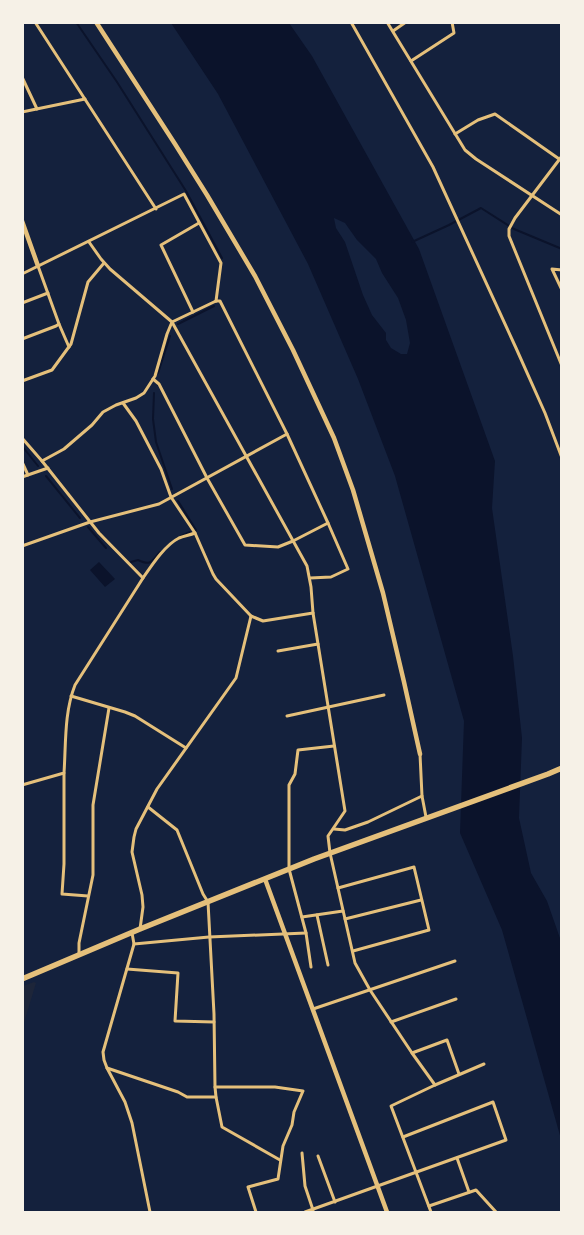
<svg xmlns="http://www.w3.org/2000/svg" width="584" height="1235" font-family="Ubuntu,sans-serif">
  <rect width="100%" height="100%" fill="#14213d"/>
  <path fill="#1d2539" d="M34,982L36,983L23,1026V986Z"/>
  <g fill="#0b132b" fill-rule="evenodd">
    <path d="M171,23H289L312,56L419,249L495,461L492,508L513,656L522,738L519,818L531,873L547,901L561,941V1139L502,930L460,833L464,721L395,476L358,379L308,264L218,94ZM334,218L345,223L357,240L376,259L382,273L398,298L406,320L410,343L407,354H401L391,348L386,340V333L372,315L363,295L345,242L336,228Z"/>
    <path d="M99,562L115,579L105,587L90,570Z"/>
  </g>
  <g fill="none" stroke-linecap="round" stroke-linejoin="round">
    <g stroke="#0b132b" stroke-width="2">
      <path d="M76,22L117,82L186,191L222,258"/>
      <path d="M412,242L449,225L481,208L514,229L562,249"/>
      <path d="M178,324L214,306"/>
      <path d="M158,373L170,336"/>
      <path d="M154,393L153,419L156,442L172,489"/>
      <path d="M22,446L38,466"/>
      <path d="M46,476L80,518"/>
      <path d="M178,501L196,530"/>
      <path d="M88,527L106,548"/>
      <path d="M181,536L190,532"/>
      <path d="M131,562L138,560C151,566 151,562 160,552"/>
    </g>
    <g stroke="#e5c07b" stroke-width="3">
      <path d="M35,22L156,209"/>
      <path d="M351,22L433,167L516,348L545,413L562,458"/>
      <path d="M387,22L465,150L476,159L562,215"/>
      <path d="M393,31L406,22"/>
      <path d="M411,61L454,33L452,22"/>
      <path d="M22,77L37,109"/>
      <path d="M22,112L85,99"/>
      <path d="M455,134L478,120L495,114L562,161"/>
      <path d="M562,156L515,218L509,229V236L562,366"/>
      <path d="M89,242L101,259L110,269L172,322L307,566L311,587L313,613L345,811L328,836L330,853L355,963L370,990L412,1053L435,1085"/>
      <path d="M562,270L552,269L562,290"/>
      <path d="M22,274L184,194L221,263L216,301"/>
      <path d="M22,303L48,293"/>
      <path d="M193,312L161,245L199,223"/>
      <path d="M59,324L69,347"/>
      <path d="M22,339L56,326L59,324L38,266"/>
      <path d="M153,379L159,384L207,478L245,545L278,547L293,541L328,523L287,434L220,301H216"/>
      <path d="M22,381L52,370L71,344L88,282L104,263"/>
      <path d="M123,403L136,421L161,469L171,497L195,533L213,574L216,579L251,616L263,621L313,613"/>
      <path d="M22,438L42,461L99,533L143,578"/>
      <path d="M42,461L64,449L92,425L103,412L116,405L136,398L144,393L155,376L167,334L172,322L216,301"/>
      <path d="M22,462L28,475"/>
      <path d="M22,477L48,468"/>
      <path d="M22,546L90,522L159,504L287,434"/>
      <path d="M310,578L331,577L348,569L328,523"/>
      <path d="M278,651L318,644"/>
      <path d="M71,696L125,712L135,716L186,748"/>
      <path d="M287,716L384,695"/>
      <path d="M420,754L422,796L426,817"/>
      <path d="M64,773V864L62,894L88,896"/>
      <path d="M22,785L64,773C66,744 64,713 75,685L143,578C152,565 165,545 179,538C184,536 190,535 195,533"/>
      <path d="M148,807L177,830L203,894L208,902L214,1014L215,1087L216,1097L222,1127L280,1160"/>
      <path d="M334,829L345,830L368,822L422,796"/>
      <path d="M338,888L414,867L429,930L353,951"/>
      <path d="M317,915L328,965"/>
      <path d="M302,917L343,911"/>
      <path d="M345,919L421,900"/>
      <path d="M140,929L143,907L142,895L132,852L134,837L136,829L157,789L236,678L251,616"/>
      <path d="M132,933L134,944L103,1052L104,1060L107,1068L125,1102L132,1123L150,1212"/>
      <path d="M134,944L209,937L306,933"/>
      <path d="M79,955V943L93,875V805L109,708"/>
      <path d="M311,967L306,933L289,869V785L295,774L298,750L334,746"/>
      <path d="M127,969L178,973L175,1021L214,1022"/>
      <path d="M313,1009L455,961"/>
      <path d="M391,1022L456,999"/>
      <path d="M412,1053L447,1040L459,1074"/>
      <path d="M107,1068L178,1092L187,1097H216"/>
      <path d="M215,1087H275L303,1091L294,1112L292,1125L283,1146L278,1179L248,1187L256,1212"/>
      <path d="M302,1153L305,1186L313,1210"/>
      <path d="M318,1156L335,1202"/>
      <path d="M457,1158L469,1192"/>
      <path d="M429,1206L476,1190L496,1212"/>
      <path d="M305,1212L506,1140L493,1102L403,1137"/>
      <path d="M431,1212L391,1106L435,1085L484,1064"/>
    </g>
    <g stroke="#e5c07b" stroke-width="4.5">
      <path d="M96,22L175,144L207,195L255,276L293,350L334,438L353,490L383,593L404,682L420,754"/>
      <path d="M22,221L38,266"/>
      <path d="M265,879L387,1212"/>
    </g>
    <path stroke="#e5c07b" stroke-width="5.5" d="M22,979L140,929L314,859L548,774L562,768"/>
  </g>
  <rect width="584" height="1235" fill="none" stroke="#f6f1e7" stroke-width="48"/>
</svg>
